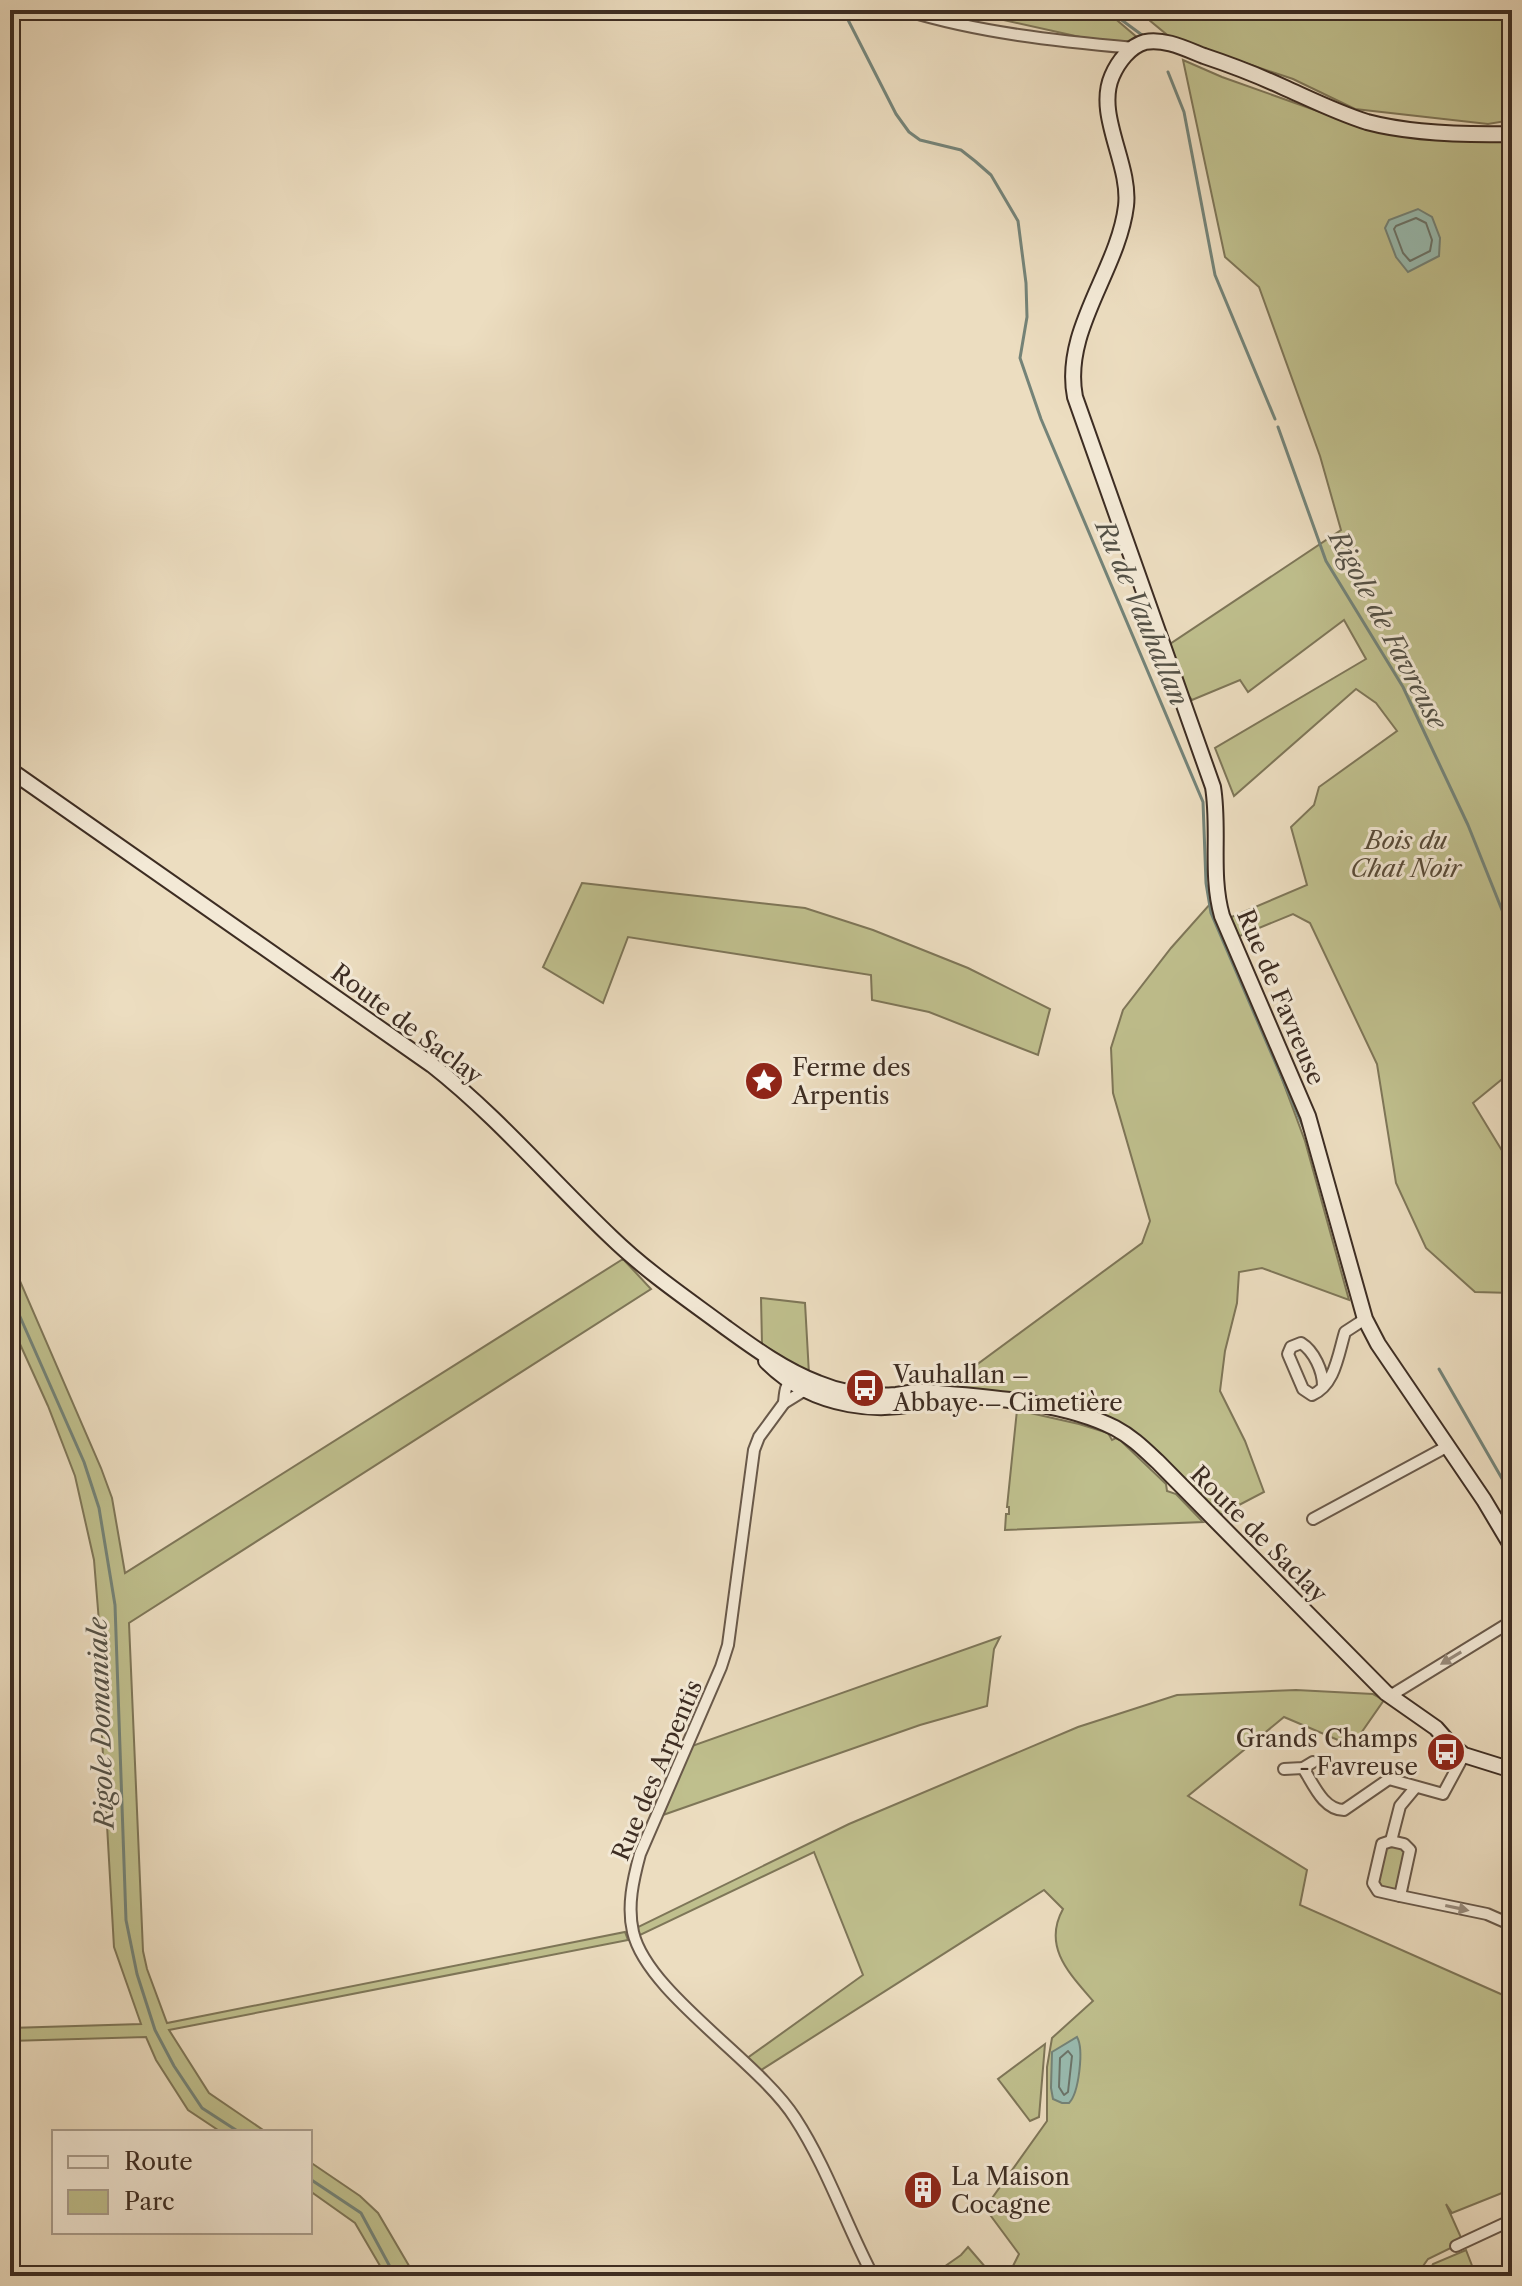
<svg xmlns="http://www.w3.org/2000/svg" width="1522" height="2286" font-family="'Libre Caslon Text',serif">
  <rect width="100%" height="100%" fill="#ecddc0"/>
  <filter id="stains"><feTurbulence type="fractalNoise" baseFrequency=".0025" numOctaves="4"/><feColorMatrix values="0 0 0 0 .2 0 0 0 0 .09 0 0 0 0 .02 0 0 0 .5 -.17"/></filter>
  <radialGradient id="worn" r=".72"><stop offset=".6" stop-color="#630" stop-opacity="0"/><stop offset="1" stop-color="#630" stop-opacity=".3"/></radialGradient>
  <g fill="#bfbf8d" stroke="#7e7658" stroke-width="2">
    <path d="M959,10H1105L1139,39L1122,42L1098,41Z"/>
    <path d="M1137,10H1500L1512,30V120L1488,124L1355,109L1293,79L1171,38Z"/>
    <path d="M1183,60L1222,77L1357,125L1512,143V1071L1473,1103L1512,1167V1293L1475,1292L1426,1248L1396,1183L1377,1064L1310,923L1293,914L1235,938L1229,918L1307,885L1291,827L1314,805L1319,787L1397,731L1376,703L1356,689L1234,796L1215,748L1366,659L1344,620L1248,692L1240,680L1192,700L1183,689L1167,646L1341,530L1320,456L1259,287L1225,257Z"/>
    <path d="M582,883L805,908L873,930L968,968L1050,1009L1038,1055L929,1012L872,1000L871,975L628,937L603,1003L543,967Z"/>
    <path d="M1210,904L1259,1017L1305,1141L1349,1300L1262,1268L1239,1272L1237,1303L1225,1351L1220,1391L1245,1441L1264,1492L1218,1516L1108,1427L1009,1396L952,1387L956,1380L1142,1243L1150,1221L1113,1093L1111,1048L1123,1010L1171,948Z"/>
    <path d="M10,1258L101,1468L112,1498L125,1573L623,1259L651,1289L129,1623L143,1951L147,1969L167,2023L625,1932L628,1940L169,2030L209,2093L266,2132H221L188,2110L156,2060L146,2037L10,2041V2028L141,2024L114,1947L102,1738L99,1622L94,1560L75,1476L48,1406L10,1322Z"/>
    <path d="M761,1298L805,1303L809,1374L762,1344Z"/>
    <path d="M1017,1410L1079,1424L1108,1433L1112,1440L1116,1438L1120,1440L1166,1484L1167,1491L1176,1494L1203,1522L1005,1530L1006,1514H1009V1507H1007Z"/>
    <path d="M1000,1637L994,1649L987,1706L920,1725L663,1815L692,1746Z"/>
    <path d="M1296,1690L1373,1694L1384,1700L1352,1746L1284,1717L1188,1796L1307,1870L1300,1905L1512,1999V2189L1452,2213L1446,2204L1463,2242L1428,2259L1416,2276H1022L1012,2268L1019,2254L985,2208L1047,2121V2067L1052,2038L1093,2001C1070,1974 1042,1947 1063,1909L1044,1890L758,2072L746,2059L863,1975L814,1852L638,1936V1927L849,1824L1078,1727L1177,1695Z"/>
    <path d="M1392,1846L1400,1847L1406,1854L1399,1888C1389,1891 1383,1889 1376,1881L1386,1848Z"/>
    <path d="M1045,2044L1039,2117L1030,2121L998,2079Z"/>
    <path d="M310,2162L360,2196L378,2213L415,2276H386L355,2223L310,2191Z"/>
    <path d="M968,2247L993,2276H931L961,2255Z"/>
    <path d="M1466,2250L1476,2276H1427L1433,2264Z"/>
  </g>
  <g fill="#99bcb1" stroke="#748378" stroke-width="2">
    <path d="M1418,209L1432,217L1440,238L1439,256L1408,272L1396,257L1385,228L1389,220Z"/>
    <path d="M1077,2037C1084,2049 1079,2093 1069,2103H1062L1053,2099L1051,2088L1052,2052Z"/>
  </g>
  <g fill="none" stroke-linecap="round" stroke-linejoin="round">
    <g stroke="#6b746a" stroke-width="2">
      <path d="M1416,218L1426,223L1432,240L1430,251L1410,261L1403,253L1394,229L1396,226Z"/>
      <path d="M1068,2051L1072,2056L1068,2092L1064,2095L1059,2087L1060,2058Z"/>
    </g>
    <g stroke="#748378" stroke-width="3">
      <path d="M843,10L896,114L909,132L920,140L961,150L975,161L991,175L1018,221L1026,283L1027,317L1020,358L1041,419L1203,802L1206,883L1211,913L1307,1136"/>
      <path d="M1108,10L1142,35"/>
      <path d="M1168,72L1184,112L1215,275L1275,419"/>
      <path d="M1278,427L1326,561L1403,687L1468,825L1512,935"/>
      <path d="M1330,1220L1348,1286"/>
      <path d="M10,1294L84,1462L99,1508L115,1605L126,1920L137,1974L155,2030L174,2066L202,2108L239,2132"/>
      <path d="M1439,1369L1512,1496"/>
      <path d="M310,2179L361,2213L395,2276"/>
    </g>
    <g stroke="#69594a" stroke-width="14">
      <g id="street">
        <path d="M905,10C979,33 1057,41 1134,48"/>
        <path d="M1323,1386C1323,1371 1314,1351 1301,1343L1291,1347L1288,1354L1303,1389L1312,1395C1335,1385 1338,1355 1345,1332L1365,1319"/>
        <path d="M805,1390L784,1403L759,1437L754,1450L728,1645L721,1667L640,1854C633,1880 627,1906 633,1932C647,1993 759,2061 795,2118C827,2167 846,2225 873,2276"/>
        <path d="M784,1403C785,1392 785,1382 796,1378"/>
        <path d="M1313,1519L1448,1446"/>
        <path d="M1390,1696L1512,1621"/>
        <path d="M1303,1768C1313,1783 1323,1810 1344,1810L1389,1779"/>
        <path d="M1284,1769L1303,1768L1313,1762"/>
        <path d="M1388,1772L1389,1779L1443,1794L1464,1755"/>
        <path d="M1391,1841L1404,1844L1410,1850L1400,1896L1378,1891L1373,1883L1382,1844Z"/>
        <path d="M1391,1841L1400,1806L1415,1788"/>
        <path d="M1400,1896L1487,1914L1512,1925"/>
        <path d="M1456,2246L1512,2220"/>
      </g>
    </g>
    <g stroke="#3d2d23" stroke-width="18">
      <g id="secondary">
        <path d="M1512,134C1465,135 1412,134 1367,122C1338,113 1310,99 1283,87C1257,75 1231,65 1204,56C1186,49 1164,38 1145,42C1130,46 1118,62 1112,76C1095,115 1131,164 1126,206C1118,271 1062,330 1075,397L1213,787C1220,830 1210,874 1222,916L1308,1116L1365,1319L1378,1344L1484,1500L1512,1547"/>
        <path d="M10,770L432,1065C497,1116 551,1180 611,1237C646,1271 686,1298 725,1327C754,1348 784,1370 818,1383C842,1393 870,1397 896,1395C905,1394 916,1391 926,1392C984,1397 1063,1401 1115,1428C1132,1437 1144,1449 1158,1462L1386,1693L1436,1728L1450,1744L1464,1755L1512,1770"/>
        <path d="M766,1361C811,1407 884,1419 943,1395"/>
      </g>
    </g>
    <use href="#street" stroke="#f3e9d6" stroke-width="10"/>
    <use href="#secondary" stroke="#f3e9d6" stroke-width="14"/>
  </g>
  <defs><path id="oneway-solid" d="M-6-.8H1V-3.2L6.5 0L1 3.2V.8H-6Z" transform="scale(2)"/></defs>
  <g fill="#988b7c">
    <use href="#oneway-solid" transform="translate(1451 1658) rotate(149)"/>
    <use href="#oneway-solid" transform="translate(1457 1908) rotate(12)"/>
  </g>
  <defs>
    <g id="sight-disc" transform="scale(2)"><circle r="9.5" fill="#8f2418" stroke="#f3e9d6"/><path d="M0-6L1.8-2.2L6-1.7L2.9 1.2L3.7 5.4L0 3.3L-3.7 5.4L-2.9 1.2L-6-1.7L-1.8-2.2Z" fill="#fff"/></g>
    <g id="bus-disc" transform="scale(2)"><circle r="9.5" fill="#8f2418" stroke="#f3e9d6"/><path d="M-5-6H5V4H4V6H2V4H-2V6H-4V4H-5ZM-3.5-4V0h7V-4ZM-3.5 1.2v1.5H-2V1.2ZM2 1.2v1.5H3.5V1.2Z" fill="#fff"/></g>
    <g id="building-disc" transform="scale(2)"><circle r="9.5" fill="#8f2418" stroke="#f3e9d6"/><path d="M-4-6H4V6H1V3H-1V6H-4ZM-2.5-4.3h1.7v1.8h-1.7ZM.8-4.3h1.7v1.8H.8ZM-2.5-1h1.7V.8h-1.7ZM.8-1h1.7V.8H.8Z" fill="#fff"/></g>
  </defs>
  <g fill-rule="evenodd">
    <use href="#sight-disc" x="764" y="1081"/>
    <use href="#bus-disc" x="865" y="1388"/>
    <use href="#bus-disc" x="1446" y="1752"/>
    <use href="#building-disc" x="923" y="2190"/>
  </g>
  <g text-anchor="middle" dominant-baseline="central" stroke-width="6" stroke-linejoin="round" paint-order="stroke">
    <g font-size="24" font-style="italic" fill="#574a38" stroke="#f3e9d6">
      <text x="1406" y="840">Bois du<tspan x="1406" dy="28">Chat Noir</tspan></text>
    </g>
    <g font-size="24" fill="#3d2d23" stroke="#f3e9d6">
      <text transform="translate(1281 997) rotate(67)">Rue de Favreuse</text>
      <text transform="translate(407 1024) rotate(37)">Route de Saclay</text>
      <text transform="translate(1259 1534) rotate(45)">Route de Saclay</text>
      <text transform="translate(657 1770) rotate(-67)">Rue des Arpentis</text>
    </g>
    <g font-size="24" fill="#3d2d23" stroke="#f3e9d6" text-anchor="start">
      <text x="792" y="1067">Ferme des<tspan x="792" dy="28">Arpentis</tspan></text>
      <text x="893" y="1374">Vauhallan –<tspan x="893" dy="28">Abbaye – Cimetière</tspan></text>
      <text x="1418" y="1738" text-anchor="end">Grands Champs<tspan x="1418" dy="28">- Favreuse</tspan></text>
      <text x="951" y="2176">La Maison<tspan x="951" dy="28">Cocagne</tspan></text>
    </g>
    <g font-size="26" font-style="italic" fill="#545146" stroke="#f3e9d6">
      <text transform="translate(1142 613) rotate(67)">Ru de Vauhallan</text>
      <text transform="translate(1388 630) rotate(62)">Rigole de Favreuse</text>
      <text transform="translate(101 1723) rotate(-92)">Rigole Domaniale</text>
    </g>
  </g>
  <rect width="1522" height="2286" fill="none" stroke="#ecddc0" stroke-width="40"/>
  <rect x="12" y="12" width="1498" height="2262" fill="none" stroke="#3d2d23" stroke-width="4"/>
  <rect x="20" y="20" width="1482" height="2246" fill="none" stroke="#3d2d23" stroke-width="2"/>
  <rect x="52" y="2130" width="260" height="104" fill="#f3e9d6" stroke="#aa9e8e" stroke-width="2"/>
  <rect x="68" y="2156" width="40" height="12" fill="#f3e9d6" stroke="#aa9e8e" stroke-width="2"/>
  <text x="124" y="2170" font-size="24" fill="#3d2d23">Route</text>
  <rect x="68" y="2190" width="40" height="24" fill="#bfbf8d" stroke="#aa9e8e" stroke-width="2"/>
  <text x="124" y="2210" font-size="24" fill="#3d2d23">Parc</text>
  <rect width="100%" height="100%" filter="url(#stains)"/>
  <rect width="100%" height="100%" fill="url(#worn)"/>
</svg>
